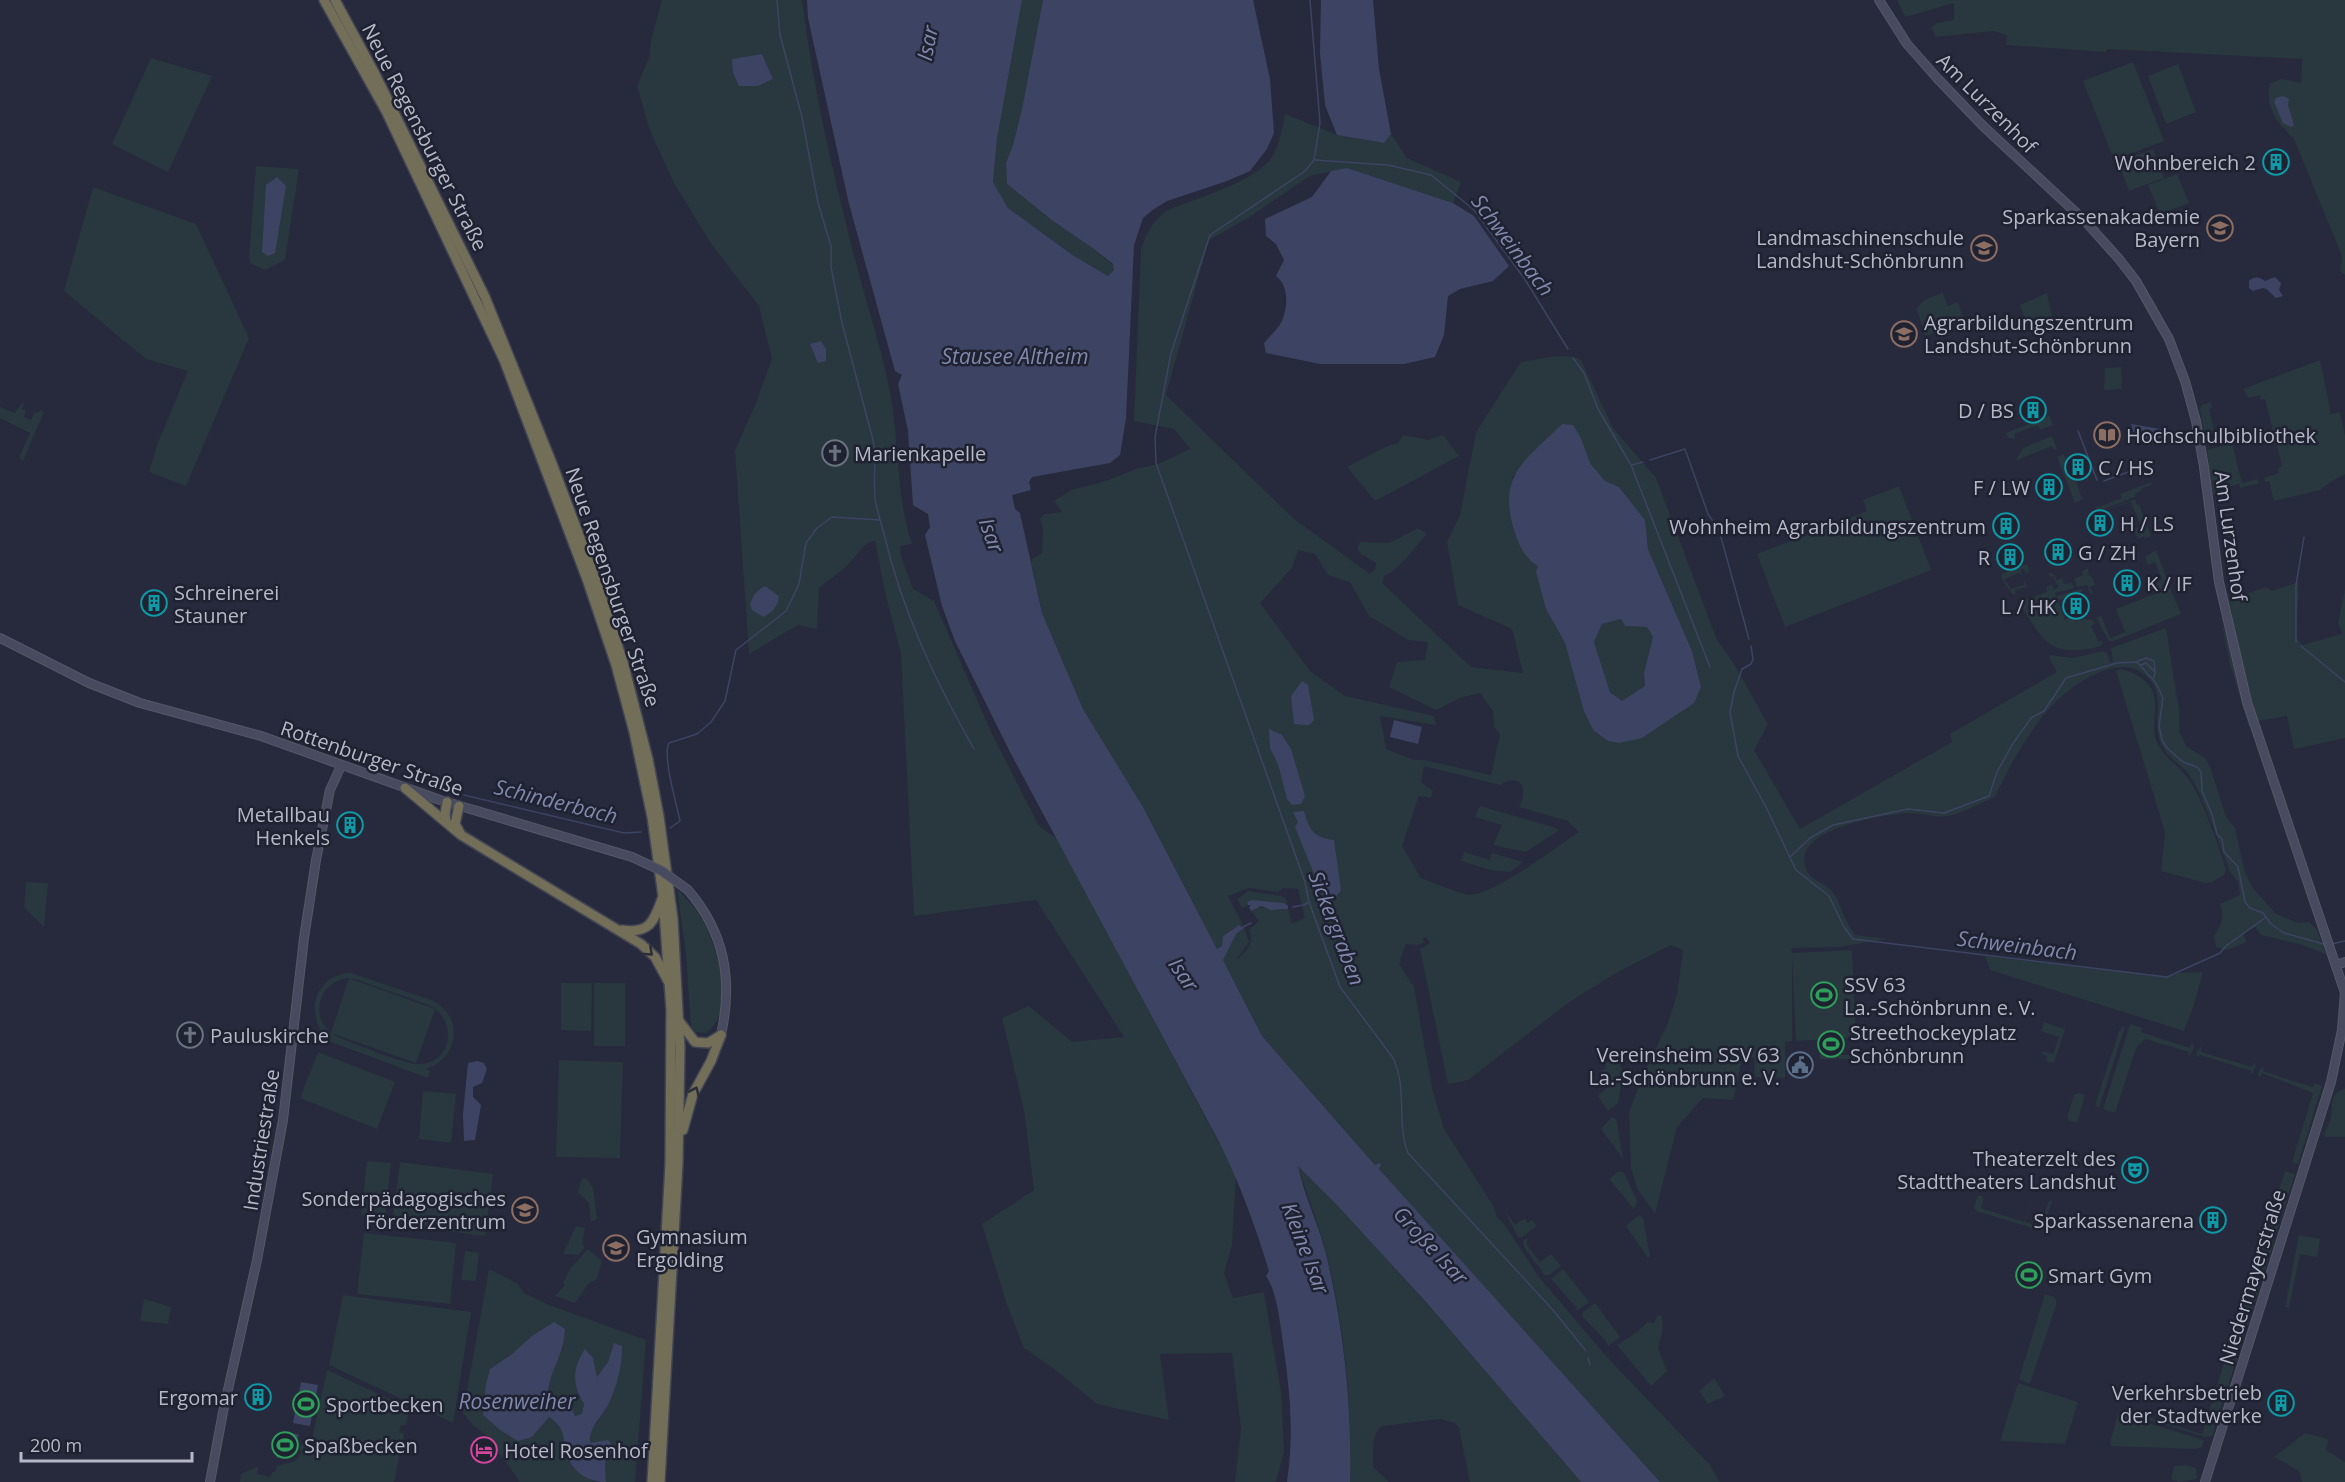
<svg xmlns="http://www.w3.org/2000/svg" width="2345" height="1482" font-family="'Open Sans',sans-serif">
  <rect width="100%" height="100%" fill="#262a3c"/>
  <g fill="#29373e" fill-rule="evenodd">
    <path d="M662,0H802C813,88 833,174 855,259C866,302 880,344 889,387C900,439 895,494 912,544L900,546L901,556L913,589L934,601L992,734L1039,826L1057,839L1236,1175L1232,1245L1224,1273L1233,1298L1264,1292L1281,1392L1284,1452L1276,1482H1235L1241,1428L1232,1353L1160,1354L1169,1420L1097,1404L1054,1369L1024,1348L1007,1305L982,1224L1034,1190L1024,1110L1002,1018L1029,1006L1072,1042L1124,1037L1036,900L914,916L901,654L884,588L875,540L865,545L847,566L819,588L817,629L798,625L749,654L735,450L754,408L772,359L759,306L712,245L675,185L650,131L637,86L649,58L651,40ZM762,54L773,79L758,86L747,58Z"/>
    <path d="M1022,0H1043L1022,109L1013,145L1006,163L1007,184L1053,221L1094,249L1113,265L1114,270L1108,276L1074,256L1008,208L993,182L997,139Z"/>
    <path d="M1897,0H2345V275L2340,271L2342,256L2294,139C2278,124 2264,107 2270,83L2282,79L2301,83L2302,59L2107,49L2106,52L2006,45L2007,35L1993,31L1936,37L1932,28L1937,23L1954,20V3L1905,17Z"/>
    <path d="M151,58L212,76L168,172L112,144Z"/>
    <path d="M2133,62L2164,141L2114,160L2083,81Z"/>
    <path d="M2178,64L2196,112L2166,124L2148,76Z"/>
    <path d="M1285,114L1337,135L1383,143L1391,134L1407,158L1461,182L1453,203L1347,168L1310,176L1248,218L1209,240L1166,395L1294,519L1370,574L1375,569L1376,563L1361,554L1357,548L1360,542L1389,543L1418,528L1427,534C1413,548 1401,569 1384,576L1382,583L1471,667L1523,673L1512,629L1458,605L1447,542L1460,515L1476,432L1521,362C1539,360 1565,351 1581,360L1613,428L1656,478L1717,640C1738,666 1751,696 1768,724L1754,750L1800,829L1952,742L1950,734L2057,672L2049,658L2050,655L2073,658L2103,651L2107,653L2110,662L2113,661L2111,648L2166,628L2179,710V732L2187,747L2205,758L2210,767L2226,817L2235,828L2245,873L2253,888L2276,914L2299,923L2309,922L2317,930L2326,954L2299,944L2261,935L2255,927L2243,934L2247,942L2227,950L2216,947L2214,936C2221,925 2225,917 2220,904L2240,895L2238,882L2229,870C2227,860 2221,850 2218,840C2209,818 2202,793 2188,773C2180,764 2169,758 2163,747C2149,724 2168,698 2148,678C2135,665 2123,665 2106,670C2051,688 2018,748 1995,797C1982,802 1961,814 1948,816C1935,818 1921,812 1907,813C1881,816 1787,829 1807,871C1811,880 1825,883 1832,891C1841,902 1843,921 1856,935L1888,939L1839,947L1791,948L1792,953L1852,950L1856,1037L1796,1041L1792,954V1041L1785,1042V1078L1755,1077L1754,1057L1742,1059L1733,1100L1703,1098L1677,1127L1655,1214L1638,1190L1631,1169L1629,1112L1644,1073L1668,1023L1677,994L1683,950L1671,945L1618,972L1568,1003L1468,1080L1448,1084L1420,949L1430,943L1426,937L1423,939L1424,942L1418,945L1406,944L1399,964L1414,987L1432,1088L1444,1129L1494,1207L1497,1217L1504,1224L1539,1277L1606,1356L1710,1465L1720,1482H1660L1378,1169L1381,1164L1380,1163L1375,1165L1262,1036L1223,960L1236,934L1244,928L1249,942L1236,960C1246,953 1255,943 1249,930L1259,921L1251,911L1258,907L1276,910L1288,909L1292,924L1305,918L1298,889L1283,888L1278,892L1249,888L1228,896L1243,925C1232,926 1224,935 1222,946L1217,949L1143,807L1083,709L1042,613L1031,560L1042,553L1043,528L1040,519L1045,514L1062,512L1054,501L1071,490L1106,481L1136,469L1158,464L1190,449L1174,429L1134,421L1141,249C1147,232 1152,221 1168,210C1195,199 1256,181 1271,158C1280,144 1282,130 1285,114ZM1562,424L1581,438L1590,463L1605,481L1619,487L1645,520L1648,549L1692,651L1701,687L1619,743L1608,741L1593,730L1565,643L1553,622L1536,572L1538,566L1512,477ZM1298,550L1315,554L1328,575L1350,582L1369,616L1408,640L1428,642L1425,660L1397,662L1389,687L1436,710L1460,698L1480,693L1493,711L1494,727L1500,734L1491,775L1424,760H1414L1386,749L1380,716L1436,725L1434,716L1345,696L1310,671L1260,603L1292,568ZM1424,766L1500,785C1518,772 1530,787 1519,807L1568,821L1579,832C1556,847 1494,895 1469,895C1465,895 1428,881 1421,878L1402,846L1419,796L1431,798L1433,791L1421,782Z"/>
    <path d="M2153,149L2164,178L2129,191L2118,162Z"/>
    <path d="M256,166L299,169L285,260L265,270L250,263L249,256Z"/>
    <path d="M2177,174L2189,203L2160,214L2148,185Z"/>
    <path d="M93,187L196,224L249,338L186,486L149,472L157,445L188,371L146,359L64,291Z"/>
    <path d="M1943,293L1948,306L1958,302L1964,320L1929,335H1925L1917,310C1920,299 1933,297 1943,293Z"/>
    <path d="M2047,293L2054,327L2044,330L2027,325L2020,305Z"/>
    <path d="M2320,360L2331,414L2340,412L2345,436V474L2332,481L2320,490L2274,501L2269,481L2265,482L2264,478L2279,473L2278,468L2282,466L2265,399L2261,400L2260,395L2248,398L2243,389Z"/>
    <path d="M2121,367L2122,389L2104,390L2105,368Z"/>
    <path d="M2211,402L2212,408L2209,409L2214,430L2221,429V432L2205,436L2200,409L2202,405Z"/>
    <path d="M22,403L24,404L22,409L26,411L24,417L31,420L35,412L38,413L40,410L44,412L23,461L19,458L30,433L0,418V407L15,413Z"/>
    <path d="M2049,416L2053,425L2040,430L2038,425L2014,434L2015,439L2008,438L2006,433Z"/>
    <path d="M1403,435L1428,440L1443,435L1459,456L1375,501L1347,467L1383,448L1398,443Z"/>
    <path d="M2052,436L2057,449L2054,450L2052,446L2015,461L2023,448Z"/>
    <path d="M2232,443L2242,483L2257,479L2259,483L2240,488L2239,484L2228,487L2229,491L2213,495L2207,450Z"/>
    <path d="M2066,453L2064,455L2071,474H2074L2081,496L2084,499L2075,503L2057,457Z"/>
    <path d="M2151,482L2152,485L2142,488V490L2135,494V497L2096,512L2097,505L2099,507L2122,498L2120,494Z"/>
    <path d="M1899,486L1931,570L1785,627L1757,554L1867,511L1863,500Z"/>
    <path d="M2135,499L2137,505L2139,504L2151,536L2145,538L2144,536L2138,539L2134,529L2141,526L2131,502L2100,512Z"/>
    <path d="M2156,550L2169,584L2167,587L2159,590L2155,583L2162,580L2155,562L2148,565L2145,557Z"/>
    <path d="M2027,564L2029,570L2027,574L2023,569L2020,570L2023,576L2019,573L2004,579L2011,589L2024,585V580L2028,589L2025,587L2015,590L2016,594L2013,595L2001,578L2002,574Z"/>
    <path d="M2088,568L2089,576L2091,575L2095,585L2090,587L2093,593L2090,594L2087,585L2077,587L2074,578L2083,575L2082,571Z"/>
    <path d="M2052,573L2055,575L2056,580L2062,578L2064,584L2072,583L2074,588L2055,593L2057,598V596L2082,589L2083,591L2058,601L2065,620L2076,614L2075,621C2081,619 2092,617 2095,624L2091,626L2099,642L2103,640L2101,646C2048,659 2045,642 2018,602L2047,592L2046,587L2052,584L2054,590L2059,586L2057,585L2053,576L2049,577V573Z"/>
    <path d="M2299,582L2296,637L2302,645L2342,634L2338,623L2345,589V738L2294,749L2287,716L2257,721L2247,686L2229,600L2266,587L2272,591Z"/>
    <path d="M2170,588L2181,614L2114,641H2109L2096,618L2101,615L2110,638L2125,632L2116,609Z"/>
    <path d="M2220,614L2251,726L2249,727L2230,664Z"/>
    <path d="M1621,619L1625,626L1647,627L1653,637L1644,673L1645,686L1622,701L1610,692L1594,642L1602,624Z"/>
    <path d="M2121,669C2133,672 2144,677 2151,688C2161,705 2149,724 2157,742C2164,758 2180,766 2189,780C2204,802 2218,844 2226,870L2224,875L2212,882L2205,883L2161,871L2165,832L2116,671Z"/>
    <path d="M1480,806L1556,828L1558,831L1526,852L1493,845L1502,825L1475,817Z"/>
    <path d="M1464,852L1490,860L1492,853L1523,862L1510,872L1491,870L1461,861Z"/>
    <path d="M26,882L48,883L44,927L24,907Z"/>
    <path d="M677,889C687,899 696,909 703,921C718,948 737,1012 706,1033L696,1032L691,1026L686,954Z"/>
    <path d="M1248,891L1282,896L1286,899L1288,906L1283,904L1247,902L1248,905L1242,908L1237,899Z"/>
    <path d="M1985,956L2167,977L2179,973L2203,972L2194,1005L2184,1031L1990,970Z"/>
    <path d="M351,973L431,1000C464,1015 460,1058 426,1069L430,1071L428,1078L315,1036L320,1029C306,1003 321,974 351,973ZM349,978L331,1033L416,1063L435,1009L351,979H355L429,1005C458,1019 453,1064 419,1064C402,1064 356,1044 338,1037C308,1023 316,981 349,978Z"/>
    <path d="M561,983H592L591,1031L561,1030Z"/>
    <rect x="594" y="983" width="31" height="63"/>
    <path d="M2044,1022L2065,1029L2054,1063L2046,1061L2047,1056L2042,1054L2043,1051L2053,1054L2059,1037L2041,1031Z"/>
    <path d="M2130,1024L2142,1028L2141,1032L2190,1048L2192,1043L2194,1047L2191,1054L2188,1055L2189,1052L2145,1039L2136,1048L2115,1113L2103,1109Z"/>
    <path d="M2122,1027H2125L2099,1108L2095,1105L2119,1031Z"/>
    <path d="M1841,1040V1055H1856V1050H1864V1059H1820V1041Z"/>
    <path d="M2201,1046V1052L2252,1067L2254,1062L2256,1065L2253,1073L2250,1075L2251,1071L2200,1055L2198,1058L2196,1054Z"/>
    <path d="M318,1052L395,1082L377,1129L300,1098Z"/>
    <path d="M559,1060L623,1062L620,1158L556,1157Z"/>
    <path d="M1611,1060L1620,1063L1623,1073L1618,1103L1608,1111L1598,1096L1610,1085L1601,1071L1605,1069L1606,1063Z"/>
    <path d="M2264,1066L2263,1071L2274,1075L2275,1073L2277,1076L2313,1087L2315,1083L2322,1086L2298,1164L2292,1162L2313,1093L2262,1073L2260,1078L2258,1074L2260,1069Z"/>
    <path d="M2345,1088V1137H2326L2324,1135C2326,1129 2330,1122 2331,1116C2334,1100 2328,1097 2345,1088Z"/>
    <path d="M423,1091L456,1094L451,1143L419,1139Z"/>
    <path d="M2078,1093L2085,1095L2077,1123L2069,1121L2067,1117L2074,1095Z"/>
    <path d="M1612,1117L1616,1119L1617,1122L1623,1159L1601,1129Z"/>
    <path d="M367,1161L391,1163L385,1218L361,1215Z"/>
    <path d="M400,1162L493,1174L485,1236L392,1224Z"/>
    <path d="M1297,1164C1397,1265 1488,1375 1581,1482H1470L1459,1428L1455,1423L1441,1419L1382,1426C1370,1435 1374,1454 1373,1467L1389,1482H1350C1352,1407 1345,1329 1327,1256C1319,1225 1307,1195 1297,1164Z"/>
    <path d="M1619,1171L1623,1172L1625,1175L1637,1201L1634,1209L1609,1179Z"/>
    <path d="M2285,1171L2295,1174L2275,1236L2265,1233Z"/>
    <path d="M582,1178L587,1179L593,1188L597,1219L591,1222L589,1203L578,1192Z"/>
    <path d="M1978,1195L1984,1197L1981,1208L2024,1222L2033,1197L2025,1222L2040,1227L2049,1201H2052L2042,1231L1976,1211L1974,1207Z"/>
    <path d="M1504,1210L1515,1225L1525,1218L1528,1223L1532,1220L1537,1226L1522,1237H1518Z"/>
    <path d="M1639,1215L1643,1218L1650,1256L1648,1258L1626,1226Z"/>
    <path d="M576,1226L585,1228L582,1244L585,1247L578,1255L563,1254Z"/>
    <path d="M364,1233L456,1243L450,1304L357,1294Z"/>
    <path d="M2299,1235L2320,1239L2317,1257L2300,1254L2289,1308L2285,1307Z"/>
    <path d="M1527,1238L1528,1240L1526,1243L1540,1262L1551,1254L1561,1266L1549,1275H1544L1538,1265H1537L1524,1247L1523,1241Z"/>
    <path d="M2263,1239L2274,1242L2212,1436L2205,1437L2121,1411V1409L2202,1434Z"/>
    <path d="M588,1249L602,1261L597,1279L588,1284L575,1303L555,1296L565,1285L563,1283L570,1269Z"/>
    <path d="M465,1251L479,1253L476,1281L461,1280Z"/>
    <path d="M489,1269L518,1284L524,1293L549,1305L646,1340L635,1482H606L605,1463L590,1443V1432L607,1408L614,1343L608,1362L597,1377L595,1371L578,1394L584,1404L582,1414L574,1416L567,1396L559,1403L550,1399C546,1382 556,1363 563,1347L532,1336L512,1354L490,1369L532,1437L548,1417C570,1432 560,1440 568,1458C573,1471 585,1478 596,1482H520L487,1436L474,1426L463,1413Z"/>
    <path d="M1563,1269L1589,1302L1577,1311L1576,1307L1551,1279Z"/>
    <path d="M2045,1294L2054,1297L2057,1302L2030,1384L2019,1379Z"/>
    <path d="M343,1295L471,1312L453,1423L329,1365Z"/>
    <path d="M144,1299L171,1307L168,1324L140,1321Z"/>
    <path d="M1595,1303L1620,1337L1608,1346L1605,1340L1582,1316L1583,1312Z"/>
    <path d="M1658,1315L1662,1316L1663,1329L1658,1348L1667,1371L1651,1386L1617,1345L1633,1335L1635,1332L1636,1333L1648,1322L1654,1323Z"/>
    <path d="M327,1370L409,1408L406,1425H401L399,1432L404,1434L394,1482H240L241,1474L259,1466L257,1474L270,1477L272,1472H275L277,1466L295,1461L302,1452L299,1449L306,1436L308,1437V1443H311Z"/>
    <path d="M1714,1378L1725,1396L1708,1404L1699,1391Z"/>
    <path d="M2018,1383L2078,1402L2065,1444L2000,1441Z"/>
    <path d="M2118,1414L2204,1440L2202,1447L2196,1449L2111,1446L2110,1442Z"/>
    <path d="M2305,1433L2328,1439L2326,1450L2345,1462V1482H2302L2299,1471L2274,1457Z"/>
    <path d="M2185,1465L2196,1468L2197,1479L2179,1482L2171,1479L2174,1466Z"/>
  </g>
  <g fill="#3d4463" fill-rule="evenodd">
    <path d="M807,0H1022L997,139L993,182L1008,208L1074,256L1108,276L1114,270L1113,264L1094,249L1053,221L1007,184L1006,163L1013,145L1022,109L1043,0H1253L1270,79L1274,133L1267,149L1250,171L1227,181L1167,201L1154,209L1143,218L1134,245L1126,418L1120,455L1110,463L1032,477L1029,482L1031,490L1012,495L1015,509L1020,513L1042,613L1083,709L1143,807L1217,949L1222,946L1223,936L1239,925L1244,928L1236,934L1223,960L1262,1036L1375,1165L1380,1163L1381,1164L1379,1169L1660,1482H1581L1425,1301L1336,1204L1298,1166C1304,1196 1320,1227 1327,1258C1344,1331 1352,1407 1350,1482H1287C1295,1427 1289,1384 1281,1329C1278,1311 1276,1291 1266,1276L1269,1271C1255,1225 1239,1181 1217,1138L1010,752L955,641L942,606L925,535L930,527L928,514L913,505L908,431L898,384L902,375L895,371L849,204L808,18Z"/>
    <path d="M1321,0H1373L1379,69L1391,134L1384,143L1337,135L1325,105L1320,53Z"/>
    <path d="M762,54L773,79L758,86H739L733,73L732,59Z"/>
    <path d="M2283,96L2289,99L2288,105L2294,125L2291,127L2283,123L2274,102L2276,98Z"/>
    <path d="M1347,168L1453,203L1474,216L1509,266L1493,281L1460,289L1448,296L1444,335L1435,357L1404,364H1320L1266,353L1264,343C1269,337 1278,329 1282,321C1288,306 1289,286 1276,276L1284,260L1276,244L1266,236L1265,219L1312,197L1331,171Z"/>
    <path d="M277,177L286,186L275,253L268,256L262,252L266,185Z"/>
    <path d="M2275,277L2281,283L2279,290L2283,296L2276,298C2264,288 2269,286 2253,291L2249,288V281C2255,276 2259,277 2265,281Z"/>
    <path d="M821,341L826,349V361L818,363L810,344Z"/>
    <path d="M1562,424L1573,425L1581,438L1590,463L1605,481L1619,487L1645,520L1648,549L1692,651L1701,687L1694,703L1642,738L1619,743L1608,741L1593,730L1584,711L1565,643L1546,609L1536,572L1538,566C1526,560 1519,545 1515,533C1496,475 1525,461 1562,424ZM1621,619L1625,626L1647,627L1653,637L1644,673L1645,686L1622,701L1610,692L1594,642L1602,624Z"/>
    <path d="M2131,424L2166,430V437L2136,442Z"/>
    <path d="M765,586L779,596C779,604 772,614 763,617L752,610L750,605C753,595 756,591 765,586Z"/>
    <path d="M1302,681L1308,685L1314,720L1309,725L1294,724L1291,696Z"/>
    <path d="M1394,720L1422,727L1418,744L1390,737Z"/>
    <path d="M1269,729L1282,735L1291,749L1305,796L1301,804L1292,805L1287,799L1278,764L1270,748Z"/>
    <path d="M1304,811C1309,830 1314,838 1334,840L1341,890L1333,901H1325L1295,827L1298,822L1293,812Z"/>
    <path d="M1252,900L1283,903L1288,906V909L1271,910L1261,906L1251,911L1249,907L1251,905H1248L1247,902Z"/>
    <path d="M477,1061L484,1063L487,1069L482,1083L473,1087V1097L481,1105L475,1140L464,1141L463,1114L468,1063Z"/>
    <path d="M554,1322L565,1329C564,1335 564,1342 562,1348C557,1365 546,1381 549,1399L559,1402L567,1396L575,1416L582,1414L584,1404C572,1385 572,1368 585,1349L593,1358L597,1377L608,1362L614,1343L622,1346C622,1368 617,1386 608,1405C601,1419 589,1426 590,1443L608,1440L614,1447L605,1463L606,1482C589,1482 575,1474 568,1458C560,1441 570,1432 549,1417L532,1437L518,1441L500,1430L483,1415L486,1384L490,1369L512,1354L532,1336Z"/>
    <path d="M301,1382L318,1385L310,1426L293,1423Z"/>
    <path d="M288,1432L299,1435L293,1446L295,1448L286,1455L277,1458L275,1446L284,1441L283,1439Z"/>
  </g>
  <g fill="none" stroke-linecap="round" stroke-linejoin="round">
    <g stroke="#3d4463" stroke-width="1.5">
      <path d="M777,0L780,35L802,117L818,203L831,246V267L842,323L873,440C877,460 873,478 875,498C877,512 882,525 885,538C903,613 936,682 974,749"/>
      <path d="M1310,0L1320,123L1314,160L1305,171L1210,235L1171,353L1155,437L1156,463L1305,882L1309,902L1340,987L1393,1058C1408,1089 1396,1123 1408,1153L1553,1310L1586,1351"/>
      <path d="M1315,160L1388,165L1431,175L1474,210L1524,278L1568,349"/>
      <path d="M1573,358L1584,373L1598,409L1631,465L1710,667"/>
      <path d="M2078,431L2097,480"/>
      <path d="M1650,460L1685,449L1708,514L1719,530L1749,639"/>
      <path d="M1632,465L1643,462"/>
      <path d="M2104,481L2128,472"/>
      <path d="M2296,642V585L2304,537"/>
      <path d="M1751,646L1753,659L1751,664L1742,669L1734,692L1730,712L1738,756L1766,807L1796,870L1829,896L1844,927L1853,939L2167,977L2220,953L2226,946L2265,918"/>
      <path d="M2301,646L2345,682"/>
      <path d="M2138,661L2146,658L2154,661L2155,672"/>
      <path d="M2141,665L2146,663L2155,672L2154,678"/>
      <path d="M464,795L624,833L641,832"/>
      <path d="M670,828L680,821C677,805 662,756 669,743L697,734L711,722L725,701L736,650L786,611L799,584L806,543L817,528L832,517L880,520"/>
      <path d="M1790,857L1810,838L1833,825L1908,809L1944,813L1989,796L1997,772L2012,745L2031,718L2044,711L2066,678L2117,663L2137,662L2156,683L2163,698L2159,726L2162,740L2167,748L2183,762L2197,767L2201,772L2202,791L2212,814L2217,834L2222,839L2224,852L2238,867L2245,902L2250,908L2263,913L2271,924L2284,933L2327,945"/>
      <path d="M1293,907L1304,905L1309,902"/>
      <path d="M1243,927L1251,923"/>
      <path d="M2331,944L2345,941"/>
      <path d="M1588,1358L1590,1365"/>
    </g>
    <g stroke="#555867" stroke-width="10">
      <g id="secondary">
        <path d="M1879,0L1907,44L1937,78L1983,126L2085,221L2119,259L2136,281L2169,339L2185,381L2196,421L2204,467L2219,582L2247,702L2345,993"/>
        <path d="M0,638L89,683L140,703L261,736L440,800L632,857"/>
        <path d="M688,890C725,933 733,980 721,1035"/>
        <path d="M2336,965L2345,962"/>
        <path d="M210,1482L223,1412L257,1260L283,1120L304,938L316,860L330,790L341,766"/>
        <path d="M2205,1482L2331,1082L2342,1030L2345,992"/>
      </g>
    </g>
    <g stroke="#424554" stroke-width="12">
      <g id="highway">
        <path d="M324,0L386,111L504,360L588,582L616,665L634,732L652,817L663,897L671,1010L670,1164L652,1482"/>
        <path d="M335,0L375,74L485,297L553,466L595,578L623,662L648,759L659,816L673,919L680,1048L678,1163L660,1482"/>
        <path d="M405,788L461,835L641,944L655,957L668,981"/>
        <path d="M459,806L455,824L460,833"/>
        <path d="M446,822L445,814L447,802"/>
        <path d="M622,930C650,934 654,921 662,899"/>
        <path d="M679,1021L695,1042L708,1043L721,1035"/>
        <path d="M683,1130L693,1094L711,1061L721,1035"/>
      </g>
    </g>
    <use href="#secondary" stroke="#484b5f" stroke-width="8"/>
    <use href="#highway" stroke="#726e58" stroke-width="9"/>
    <g stroke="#555867" stroke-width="10" stroke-linecap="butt">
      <path id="secondary-bridge" d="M632,857L662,871L688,890"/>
    </g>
    <use href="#secondary-bridge" stroke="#484b5f" stroke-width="8"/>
  </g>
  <defs><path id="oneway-chevron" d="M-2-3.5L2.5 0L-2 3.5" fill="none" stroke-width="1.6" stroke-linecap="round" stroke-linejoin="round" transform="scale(1.5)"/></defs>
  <g stroke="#2b2d37">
    <use href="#oneway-chevron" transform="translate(649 952) rotate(42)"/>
    <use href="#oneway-chevron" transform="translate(695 1091) rotate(-66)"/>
  </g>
  <defs>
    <g id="building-ring" transform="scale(1.35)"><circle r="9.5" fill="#1f2231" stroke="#0f9aa8" stroke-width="1.5"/><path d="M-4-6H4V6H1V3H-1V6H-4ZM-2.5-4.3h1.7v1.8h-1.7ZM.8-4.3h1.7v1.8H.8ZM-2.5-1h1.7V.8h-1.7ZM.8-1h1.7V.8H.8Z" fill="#0f9aa8"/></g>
    <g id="university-ring" transform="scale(1.35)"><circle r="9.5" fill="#1f2231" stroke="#8d6e63" stroke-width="1.5"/><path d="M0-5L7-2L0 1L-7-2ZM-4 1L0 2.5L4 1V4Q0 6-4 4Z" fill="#8d6e63"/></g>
    <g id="library-ring" transform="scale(1.35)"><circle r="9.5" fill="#1f2231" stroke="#8d6e63" stroke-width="1.5"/><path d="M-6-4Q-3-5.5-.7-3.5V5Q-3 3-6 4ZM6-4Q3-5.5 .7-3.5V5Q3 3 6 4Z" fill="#8d6e63"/></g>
    <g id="church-ring" transform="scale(1.35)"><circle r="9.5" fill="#1f2231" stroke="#6b7280" stroke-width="1.5"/><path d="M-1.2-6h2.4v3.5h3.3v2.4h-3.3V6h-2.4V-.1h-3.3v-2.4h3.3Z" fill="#6b7280"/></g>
    <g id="stadium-ring" transform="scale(1.35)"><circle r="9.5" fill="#1f2231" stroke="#2e9e5b" stroke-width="1.5"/><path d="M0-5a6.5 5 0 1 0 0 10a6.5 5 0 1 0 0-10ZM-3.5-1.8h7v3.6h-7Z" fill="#2e9e5b"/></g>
    <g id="civic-ring" transform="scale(1.35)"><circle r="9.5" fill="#1f2231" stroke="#5c6f8a" stroke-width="1.5"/><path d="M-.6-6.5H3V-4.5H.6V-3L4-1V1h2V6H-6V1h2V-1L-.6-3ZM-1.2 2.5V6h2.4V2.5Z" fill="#5c6f8a"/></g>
    <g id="theatre-ring" transform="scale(1.35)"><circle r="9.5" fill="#1f2231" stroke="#0f9aa8" stroke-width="1.5"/><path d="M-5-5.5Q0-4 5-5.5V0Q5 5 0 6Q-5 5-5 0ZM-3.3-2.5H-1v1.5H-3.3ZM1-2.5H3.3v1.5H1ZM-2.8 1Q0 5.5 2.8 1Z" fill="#0f9aa8"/></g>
    <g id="school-ring" transform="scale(1.35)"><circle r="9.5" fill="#1f2231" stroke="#8d6e63" stroke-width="1.5"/><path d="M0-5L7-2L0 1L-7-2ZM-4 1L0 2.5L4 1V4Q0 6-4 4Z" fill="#8d6e63"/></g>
    <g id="hotel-ring" transform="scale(1.35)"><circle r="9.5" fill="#1f2231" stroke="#d1479c" stroke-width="1.5"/><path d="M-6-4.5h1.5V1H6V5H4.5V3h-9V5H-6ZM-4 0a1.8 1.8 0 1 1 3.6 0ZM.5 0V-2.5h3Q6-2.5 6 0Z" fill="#d1479c"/></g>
  </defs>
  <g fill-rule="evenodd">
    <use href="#building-ring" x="2276" y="162"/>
    <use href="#university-ring" x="2220" y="228"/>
    <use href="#university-ring" x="1984" y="248"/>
    <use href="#university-ring" x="1904" y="334"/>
    <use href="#building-ring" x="2033" y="410"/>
    <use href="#library-ring" x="2107" y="435"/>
    <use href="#church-ring" x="835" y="453"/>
    <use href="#building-ring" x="2078" y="467"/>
    <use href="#building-ring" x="2049" y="487"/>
    <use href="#building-ring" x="2100" y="523"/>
    <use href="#building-ring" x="2006" y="526"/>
    <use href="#building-ring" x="2058" y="552"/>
    <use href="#building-ring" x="2010" y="557"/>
    <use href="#building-ring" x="2127" y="583"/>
    <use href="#building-ring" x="154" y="603"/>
    <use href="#building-ring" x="2076" y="606"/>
    <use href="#building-ring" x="350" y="825"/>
    <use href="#stadium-ring" x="1824" y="995"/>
    <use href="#church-ring" x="190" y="1035"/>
    <use href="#stadium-ring" x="1831" y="1044"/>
    <use href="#civic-ring" x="1800" y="1065"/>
    <use href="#theatre-ring" x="2135" y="1170"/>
    <use href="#school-ring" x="525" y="1210"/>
    <use href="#building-ring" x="2213" y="1220"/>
    <use href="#school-ring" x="616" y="1248"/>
    <use href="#stadium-ring" x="2029" y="1275"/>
    <use href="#building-ring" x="258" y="1397"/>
    <use href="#building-ring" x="2281" y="1403"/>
    <use href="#stadium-ring" x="306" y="1404"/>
    <use href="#stadium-ring" x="285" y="1445"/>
    <use href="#hotel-ring" x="484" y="1450"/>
  </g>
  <g text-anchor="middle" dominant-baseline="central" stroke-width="5" stroke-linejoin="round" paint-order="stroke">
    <g font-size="20" fill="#b6b8c7" stroke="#1f2231">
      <text transform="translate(1987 103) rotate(45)">Am Lurzenhof</text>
      <text transform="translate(425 137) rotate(63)">Neue Regensburger Straße</text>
      <text transform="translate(2231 536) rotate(82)">Am Lurzenhof</text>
      <text transform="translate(613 587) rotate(71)">Neue Regensburger Straße</text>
      <text transform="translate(372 758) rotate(19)">Rottenburger Straße</text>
      <text transform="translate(261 1140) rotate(-81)">Industriestraße</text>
      <text transform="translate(2252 1277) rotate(-73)">Niedermayerstraße</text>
    </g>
    <g font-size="20" fill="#b6b8c7" stroke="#1f2231" text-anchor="start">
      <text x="2256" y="162" text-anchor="end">Wohnbereich 2</text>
      <text x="2200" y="216" text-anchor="end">Sparkassenakademie<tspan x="2200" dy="23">Bayern</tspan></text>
      <text x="1964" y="237" text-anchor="end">Landmaschinenschule<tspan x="1964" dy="23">Landshut-Schönbrunn</tspan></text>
      <text x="1924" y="322">Agrarbildungszentrum<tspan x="1924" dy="23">Landshut-Schönbrunn</tspan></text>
      <text x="2014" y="410" text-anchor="end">D / BS</text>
      <text x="2126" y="435">Hochschulbibliothek</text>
      <text x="854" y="453">Marienkapelle</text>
      <text x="2098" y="467">C / HS</text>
      <text x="2030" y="487" text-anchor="end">F / LW</text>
      <text x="2120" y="523">H / LS</text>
      <text x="1986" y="526" text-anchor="end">Wohnheim Agrarbildungszentrum</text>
      <text x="2078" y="552">G / ZH</text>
      <text x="1990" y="557" text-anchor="end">R</text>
      <text x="2146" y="583">K / IF</text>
      <text x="174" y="592">Schreinerei<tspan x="174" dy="23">Stauner</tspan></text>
      <text x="2056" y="606" text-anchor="end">L / HK</text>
      <text x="330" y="814" text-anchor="end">Metallbau<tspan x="330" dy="23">Henkels</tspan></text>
      <text x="1844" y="984">SSV 63<tspan x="1844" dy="23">La.-Schönbrunn e. V.</tspan></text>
      <text x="1850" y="1032">Streethockeyplatz<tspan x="1850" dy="23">Schönbrunn</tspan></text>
      <text x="210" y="1035">Pauluskirche</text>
      <text x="1780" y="1054" text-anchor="end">Vereinsheim SSV 63<tspan x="1780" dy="23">La.-Schönbrunn e. V.</tspan></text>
      <text x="2116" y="1158" text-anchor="end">Theaterzelt des<tspan x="2116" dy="23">Stadttheaters Landshut</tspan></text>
      <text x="506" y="1198" text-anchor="end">Sonderpädagogisches<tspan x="506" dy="23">Förderzentrum</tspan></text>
      <text x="2194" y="1220" text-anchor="end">Sparkassenarena</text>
      <text x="636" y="1236">Gymnasium<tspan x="636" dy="23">Ergolding</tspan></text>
      <text x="2048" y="1275">Smart Gym</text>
      <text x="2262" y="1392" text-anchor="end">Verkehrsbetrieb<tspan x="2262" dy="23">der Stadtwerke</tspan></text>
      <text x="238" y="1397" text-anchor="end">Ergomar</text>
      <text x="326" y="1404">Sportbecken</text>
      <text x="304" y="1445">Spaßbecken</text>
      <text x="504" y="1450">Hotel Rosenhof</text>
    </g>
    <g font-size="21" font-style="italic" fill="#8088ac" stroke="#1f2231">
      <text transform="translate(927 43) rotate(-79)">Isar</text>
      <text transform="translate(1513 245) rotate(53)">Schweinbach</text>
      <text x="1015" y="356">Stausee Altheim</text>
      <text transform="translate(992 535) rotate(70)">Isar</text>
      <text transform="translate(556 801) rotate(14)">Schinderbach</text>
      <text transform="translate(1337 928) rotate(69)">Sickergraben</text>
      <text transform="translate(2017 945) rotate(7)">Schweinbach</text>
      <text transform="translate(1184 974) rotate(56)">Isar</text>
      <text transform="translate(1431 1245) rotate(47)">Große Isar</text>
      <text transform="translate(1306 1248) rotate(69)">Kleine Isar</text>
      <text x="517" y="1401">Rosenweiher</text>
    </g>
  </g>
  <path d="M21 1452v9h171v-9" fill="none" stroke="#b6b8c7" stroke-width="3"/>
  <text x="30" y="1452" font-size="18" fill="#b6b8c7" stroke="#1f2231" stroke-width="4.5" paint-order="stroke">200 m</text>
</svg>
